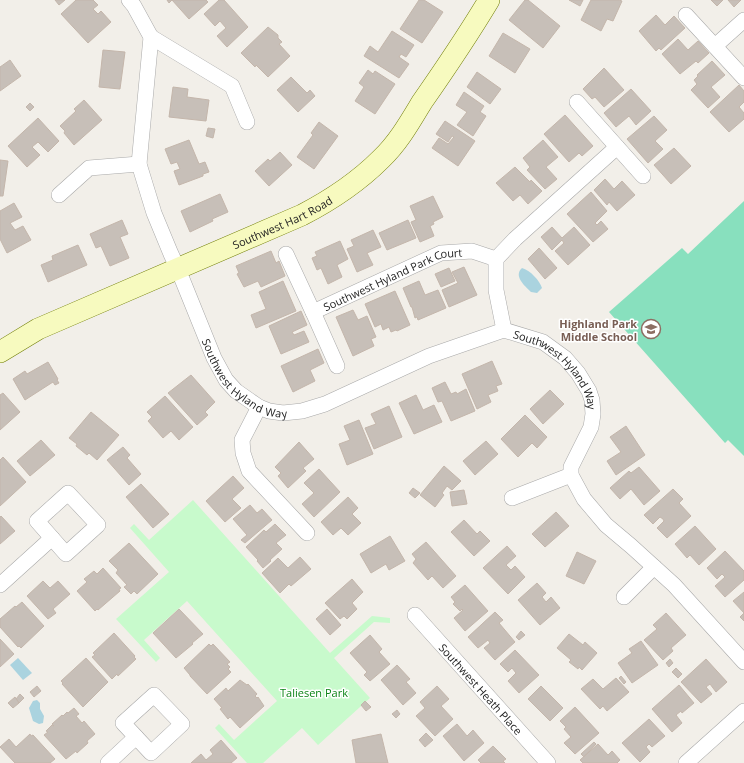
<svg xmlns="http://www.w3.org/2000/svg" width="744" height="763" font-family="'Open Sans',sans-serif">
  <rect width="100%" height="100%" fill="#f2efe9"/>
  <path fill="#c8facc" d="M193,500L330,653L372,616L390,618V623L374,622L334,658L370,698L318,745L302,728L263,763H247L215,728L219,724L234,740L277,701L187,601L144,640L160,658L156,662L116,619L169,572L130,528L134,524L149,540Z"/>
  <path fill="#88e0be" d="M744,201V456L728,440L725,443L609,312L682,248L688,254Z"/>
  <g fill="#aad3df">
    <path d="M522,268C530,270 540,281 542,288L537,293L531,292C525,286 513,276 522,268Z"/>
    <path d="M18,658L32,673L23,680L10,665Z"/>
    <path d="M37,700L40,703V709L44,716L43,723L39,724L33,721L29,708L33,701Z"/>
  </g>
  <g fill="#c7bfb8" stroke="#c4b6ab">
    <path d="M55,0H65L59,5Z"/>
    <path d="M76,0H93L98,5L93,9L98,14L101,11L111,22L88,43L61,14Z"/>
    <path d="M167,0H206L208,2L189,19L172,0L169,3Z"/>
    <path d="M219,0H224L248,27L227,47L217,36L226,28L220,21L215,26L204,14Z"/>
    <path d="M419,0H424L443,12L422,43L400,29Z"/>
    <path d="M525,0H528L560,26L543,48L509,20Z"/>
    <path d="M569,0H583L580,6Z"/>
    <path d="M591,0H619L622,1L613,21L607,19L601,31L581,20Z"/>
    <path d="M711,0H723L717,6Z"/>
    <path d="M728,0H741L734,7Z"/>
    <path d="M656,15L665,25L674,16L685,28L661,50L659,48L656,51L639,31Z"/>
    <path d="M268,27L278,35V38L282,42L279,44L290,56L268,77L256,65L255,67L241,53Z"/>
    <path d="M392,31L414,45L406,57L401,54L399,57L409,64L399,78L364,56L370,46L378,52Z"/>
    <path d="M503,33L530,49L515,73L489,56Z"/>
    <path d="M678,39L688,50L698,41L709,53L698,63L696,61L680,74L662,54Z"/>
    <path d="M103,50L125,52L120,89L99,87Z"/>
    <path d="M10,60L21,76L0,91V67Z"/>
    <path d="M712,61L725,75L711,87L720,97L708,108L691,90L697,84L694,80L698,76L697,75Z"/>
    <path d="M604,68L624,90L604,107L595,97L592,99L583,89Z"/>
    <path d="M368,70L373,74L375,71L395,84L375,114L355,101L364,87L359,83Z"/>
    <path d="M477,72L501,89L490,104L467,87Z"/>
    <path d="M291,77L307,93L310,90L315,96L298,112L277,90Z"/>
    <path d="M739,85L744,91V102L739,107L744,113V119L729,132L710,112Z"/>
    <path d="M173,87L188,89L187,97L209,100L206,121L169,117Z"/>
    <path d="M631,89L651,111L636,125L629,116L616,127L604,113Z"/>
    <path d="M464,92L484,106L480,112L486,116L473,136L457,125L467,112L456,105Z"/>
    <path d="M84,100L102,120L74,145L64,133L65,131L60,126L76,111L74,109Z"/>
    <path d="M30,103L34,107L30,111L26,107Z"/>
    <path d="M565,115L593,146L582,156L579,153L569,162L544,134Z"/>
    <path d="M654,116L667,130L655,141L663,149L648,163L627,139Z"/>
    <path d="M38,118L59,141L48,152L38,142L32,147L40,155L27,167L8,146Z"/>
    <path d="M445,121L475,141L458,166L432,148L439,138L448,144L454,137L452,136L448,142L436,134Z"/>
    <path d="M319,122L338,136L314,169L297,157L313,135L311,133Z"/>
    <path d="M208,128L215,129L213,138L206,136Z"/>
    <path d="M189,140L199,164L205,162L209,172L203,174V176L179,185L174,171L180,169L177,162L171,164L165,149Z"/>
    <path d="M543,140L558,157L546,167L557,179L545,189L527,170L530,167L523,158Z"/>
    <path d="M674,148L691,166L671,184L654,165Z"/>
    <path d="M280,152L292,165L269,186L255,171L268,159L270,161Z"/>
    <path d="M0,160L8,161L3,196H0Z"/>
    <path d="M515,167L530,182L531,180L542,191L528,204L520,195L513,201L496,183Z"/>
    <path d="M605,179L614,189L622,181L635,195L617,211L609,202L607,205L594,190Z"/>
    <path d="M591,192L607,211L595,223L597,225L601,221L608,229L593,242L567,214Z"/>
    <path d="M220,194L228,212L212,219L213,221L190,232L181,211Z"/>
    <path d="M433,196L443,217L433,222L434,224L430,226L434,236L420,242L411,222L416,220L410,206Z"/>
    <path d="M14,203L22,217L10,223L15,230L23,226L31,240L7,253L0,239V211Z"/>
    <path d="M122,220L128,234L120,237L129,258L110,266L101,246L96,248L90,234Z"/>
    <path d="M408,220L416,238L387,250L379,233Z"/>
    <path d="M552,227L562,238L574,227L590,245L568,265L555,251L564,243L562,240L552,250L541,237Z"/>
    <path d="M373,230L381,247L367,253L373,265L357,272L347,249L354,246L351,240Z"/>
    <path d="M340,241L348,259L337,265L342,277L328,284L321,268L317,270L312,258L317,256L315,252Z"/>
    <path d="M78,245L87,265L48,282L41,265L53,260L52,256Z"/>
    <path d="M539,248L557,268L545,279L528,259Z"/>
    <path d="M271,251L276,263L279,261L285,276L261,287L258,281L244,287L237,274L239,273L236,266Z"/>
    <path d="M464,267L477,295L449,307L442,290L458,283L452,272Z"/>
    <path d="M449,268L455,281L441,287L435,274Z"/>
    <path d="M283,281L296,311L256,328L251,315L266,309L259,292Z"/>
    <path d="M419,281L425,295L438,290L446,308L418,320L417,317L415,318L412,307H411L403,288Z"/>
    <path d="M395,291L410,325L397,331L396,330L391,332L389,327L383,330L381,324L375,327L365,304Z"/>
    <path d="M353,310L358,320L367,316L376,337L371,339L374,346L353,356L336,317Z"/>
    <path d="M301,311L307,325L292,332L294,335L304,331L309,342L281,354L269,326Z"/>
    <path d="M318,349L324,363L310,370L315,381L293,392L281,366Z"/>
    <path d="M492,361L502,384L496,386L498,391L488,395L491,402L477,409L462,374Z"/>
    <path d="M48,362L58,379L57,380L59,383L55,385L53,382L25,400L13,379L25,371L27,374Z"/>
    <path d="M191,375L215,402L205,412L208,415L197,425L168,393Z"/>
    <path d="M445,382L451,394L456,392L457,394L466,389L475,411L451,421L442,401L438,402L432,388Z"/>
    <path d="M550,390L564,404L543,424L530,409Z"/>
    <path d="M3,393L20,412L0,430V395Z"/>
    <path d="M416,395L423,410L434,405L442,422L414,434L399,403Z"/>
    <path d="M165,396L193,427L179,440L171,431L163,438L148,421L152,417L147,412Z"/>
    <path d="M389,406L402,437L374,449L365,428L376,424L371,414Z"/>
    <path d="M91,412L119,435L97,460L89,453L87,455L76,446L77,444L69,438Z"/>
    <path d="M525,415L547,437L537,448L532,443L518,457L501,439Z"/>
    <path d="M359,420L373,454L347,465L339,444L350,440L344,426Z"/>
    <path d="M626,426L645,455L616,475L607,461L621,452L610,437Z"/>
    <path d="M41,440L55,455L30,476L17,461Z"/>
    <path d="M486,441L498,454L475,475L463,461Z"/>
    <path d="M299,442L314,459L303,468L306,471L288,488L278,476L281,473L275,467Z"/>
    <path d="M123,447L130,455L127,458L141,474L129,485L107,460Z"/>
    <path d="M3,457L26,482L0,506V460Z"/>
    <path d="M444,466L461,481L452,490L447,486L442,493L444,495L435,507L420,495Z"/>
    <path d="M639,467L660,491L644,505L631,489L620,499L610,488L629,471L631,473Z"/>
    <path d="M319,469L340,492L314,517L302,504L314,493L304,483Z"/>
    <path d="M233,476L244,488L232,499L241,508L225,522L206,501Z"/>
    <path d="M141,484L169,514L153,528L126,497Z"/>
    <path d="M413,488L420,493L415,498L409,493Z"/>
    <path d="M673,489L683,499L679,503L691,516L667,538L657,528L664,521L663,519L660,517L653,524L644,515Z"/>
    <path d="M464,490L467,504L452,506L450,492Z"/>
    <path d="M348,497L358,508L352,514L361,523L348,535L341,528L333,535L321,522Z"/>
    <path d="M250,505L257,513L262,509L272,520L245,543L241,540L247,535L233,519Z"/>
    <path d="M556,512L569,526L545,547L532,534Z"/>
    <path d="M1,516L15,531L0,544V517Z"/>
    <path d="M464,520L477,534L480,531L490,541L474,556L451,532Z"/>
    <path d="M275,524L286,535L276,543L282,549L270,560L271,561L263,568L257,561L258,560L246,547L264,530L266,532Z"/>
    <path d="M695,526L716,549L699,565L690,555L687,558L675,544Z"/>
    <path d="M390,536L405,561L389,570L386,564L371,573L360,554Z"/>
    <path d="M426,542L456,576L443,588L432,576L428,580L413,563L416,559L412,554Z"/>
    <path d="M129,543L158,574L137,594L134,591L131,594L124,587L127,585L116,573L118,570L109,561Z"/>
    <path d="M507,546L516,556L506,565L511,570L515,566L525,577L508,594L483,568Z"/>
    <path d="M725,551L744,571V580L725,597L715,586L725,577L722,574L717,579L707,568Z"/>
    <path d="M577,552L596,561L584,584L566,576Z"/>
    <path d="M300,557L311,569L291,586L289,584L280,593L262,573L278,558L288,568Z"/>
    <path d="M103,568L121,588L119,589L120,591L98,610L97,609L95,611L77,591L87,582L84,579L94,571L97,574Z"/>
    <path d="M352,579L363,592L352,603L357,609L347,619L344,616L340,619L325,603Z"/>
    <path d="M43,581L50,588L58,581L70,594L53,609L56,613L48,619L27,596Z"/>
    <path d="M537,583L546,593L542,597L546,602L551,597L560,608L540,625L518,600Z"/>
    <path d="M465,585L488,611L465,631L454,618L463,610L462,609L460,611L453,604L455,602L451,597Z"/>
    <path d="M744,592V621L740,617L744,613L733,601Z"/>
    <path d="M22,602L44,626L21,648L19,646L18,647L0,627V619L15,606L16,607Z"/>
    <path d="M179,609L203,634L192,643L193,644L176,658L153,633Z"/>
    <path d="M327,609L341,625L330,635L316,619Z"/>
    <path d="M495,612L503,620L499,623L515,642L495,660L484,648L490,643L488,640L478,648L468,637Z"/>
    <path d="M666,613L686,635L671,648L673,651L663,660L644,640L657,629L653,625Z"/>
    <path d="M521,631L525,635L519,640L516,637Z"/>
    <path d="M114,633L135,656L134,657L136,659L118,676L117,674L112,679L92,657L95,655L93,653Z"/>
    <path d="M569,634L583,645L585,642L597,653L582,670L579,667L578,669L569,662L571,660L557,648Z"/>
    <path d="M370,635L382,649L379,652L390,664L370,681L364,675L367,672L350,653Z"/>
    <path d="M0,639L14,654L0,667Z"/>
    <path d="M641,641L658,665L632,683L618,663L632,653L629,649Z"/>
    <path d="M209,644L211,646L213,644L230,662L227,664L230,667L228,669L231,672L207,694L190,676V675L184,668Z"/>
    <path d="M515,650L539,675L519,693L508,681L516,673L512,668L508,672L500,664Z"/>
    <path d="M86,658L108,682L83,707L62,684L63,683L61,681Z"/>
    <path d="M670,659L673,663L669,667L666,663Z"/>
    <path d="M706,659L727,682L716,692L710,684L706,687L712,694L701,703L681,682Z"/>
    <path d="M397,665L410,679L406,682L416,693L403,705L381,680Z"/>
    <path d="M676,668L682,674L678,678L672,672Z"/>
    <path d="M621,676L626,682L624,684L619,678Z"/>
    <path d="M616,678L629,692L607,711L603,706L600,709L581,689L593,679L603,689Z"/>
    <path d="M240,680L247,685L248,684L257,694L255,696L257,698L258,697L264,706L240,728L230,717L228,719L220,709L222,708L214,699L226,688L228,691Z"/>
    <path d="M679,685L694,703L682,713L681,711L676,715L682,723L672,732L652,709Z"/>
    <path d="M37,686L41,691L34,697L30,692Z"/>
    <path d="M437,686L449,699L441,706L453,719L435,736L416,716L425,708L420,702Z"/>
    <path d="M541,686L563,708L550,721L528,699Z"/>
    <path d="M20,694L24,698L19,703L16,699Z"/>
    <path d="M15,697L19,703L13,708L8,703Z"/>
    <path d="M365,701L371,707L366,711L361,705Z"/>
    <path d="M575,707L599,733L575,754L564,743L571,737L564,729L566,727L560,721Z"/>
    <path d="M74,708L79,714L76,716L82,723L84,721L95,734L87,741L88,743L77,753L76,751L66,759L44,735L48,732L46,731L52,725L54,726L52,724L62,715L63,716L67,712L68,713Z"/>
    <path d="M397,710L400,714L396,718L392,714Z"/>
    <path d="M649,719L665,736L652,747L649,744L646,747L650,752L640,762L622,743Z"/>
    <path d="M457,724L467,736L473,730L484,743L464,761L443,736Z"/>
    <path d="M426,733L433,740L425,747L419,740Z"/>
    <path d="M30,734L31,736L33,735L55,759L50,763H15L0,747L9,739L16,747Z"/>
    <path d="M381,734L388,763H356L352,740Z"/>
    <path d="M221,740L237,758L231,763H191L201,754L206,760L213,754L210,750Z"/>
    <path d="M594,742L596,744L584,757L581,754Z"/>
    <path d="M598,744L608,755L612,751L620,760L617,763H583L580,760Z"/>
    <path d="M493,746L506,759L503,761L505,763H481L478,760Z"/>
  </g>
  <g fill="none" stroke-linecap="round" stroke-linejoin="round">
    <g stroke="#a9a9a9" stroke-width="16">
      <g id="street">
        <path id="s1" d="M129,0L134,6L151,37L139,164L154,213L171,254L178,269L214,358L226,380L236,391L259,407L269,411L283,413L302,411L325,404L429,356L504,330L543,342L565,358L578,373L589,391L592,400L593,414L591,427L571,467V475L584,499L606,525L631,546L674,585L744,662"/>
        <path d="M686,15L744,78"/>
        <path d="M151,37L232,86L247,122"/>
        <path d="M715,46L744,20"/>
        <path d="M577,102L643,176"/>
        <path d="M59,195L89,168L139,164"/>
        <path id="s2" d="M286,254L313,312L441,253L472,251L496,259"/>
        <path d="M313,312L337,366"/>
        <path d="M504,330L496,290V259L515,239L617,147"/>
        <path d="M259,407L242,440L243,453L249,471L307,533"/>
        <path d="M68,493L98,525L66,554L37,521Z"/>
        <path d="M512,498L571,475"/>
        <path d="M0,585L52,538"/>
        <path d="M624,597L654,567"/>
        <path id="s3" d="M415,615L548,763"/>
        <path d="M154,695L182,724L151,753L123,723Z"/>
        <path d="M108,763L136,737"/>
        <path d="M686,763L744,711"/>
      </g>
    </g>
    <g stroke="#707d05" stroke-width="22">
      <g id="secondary">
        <path id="s4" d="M0,352L38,329L302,215C331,200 358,182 381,159C398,143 410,122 422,102C445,69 468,35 489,0"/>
      </g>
    </g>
    <use href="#street" stroke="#fff" stroke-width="15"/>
    <use href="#secondary" stroke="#f7fabf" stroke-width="21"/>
  </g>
  <defs>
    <g id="school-ring" transform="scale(1)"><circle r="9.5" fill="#fff" stroke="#8d6e63" stroke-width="1.5"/><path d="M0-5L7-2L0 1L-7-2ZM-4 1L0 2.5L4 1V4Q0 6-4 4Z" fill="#8d6e63"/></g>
  </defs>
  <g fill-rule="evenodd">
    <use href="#school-ring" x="651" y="329"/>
  </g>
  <g text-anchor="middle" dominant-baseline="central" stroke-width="3" stroke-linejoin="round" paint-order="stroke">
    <g font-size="11" fill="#222" stroke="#fff">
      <text stroke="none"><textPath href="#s4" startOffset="311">Southwest Hart Road</textPath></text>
      <text stroke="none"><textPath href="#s2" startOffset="151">Southwest Hyland Park Court</textPath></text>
      <text stroke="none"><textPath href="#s1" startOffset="417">Southwest Hyland Way</textPath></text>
      <text stroke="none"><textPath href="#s1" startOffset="778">Southwest Hyland Way</textPath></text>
      <text stroke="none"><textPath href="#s3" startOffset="99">Southwest Heath Place</textPath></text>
    </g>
    <g font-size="11" font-weight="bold" fill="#785e54" stroke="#fff" text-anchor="end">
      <text x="637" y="323">Highland Park<tspan x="637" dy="13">Middle School</tspan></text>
    </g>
    <g font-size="11" fill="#0c8416" stroke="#fff">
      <text x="314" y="692">Taliesen Park</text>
    </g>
  </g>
</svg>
